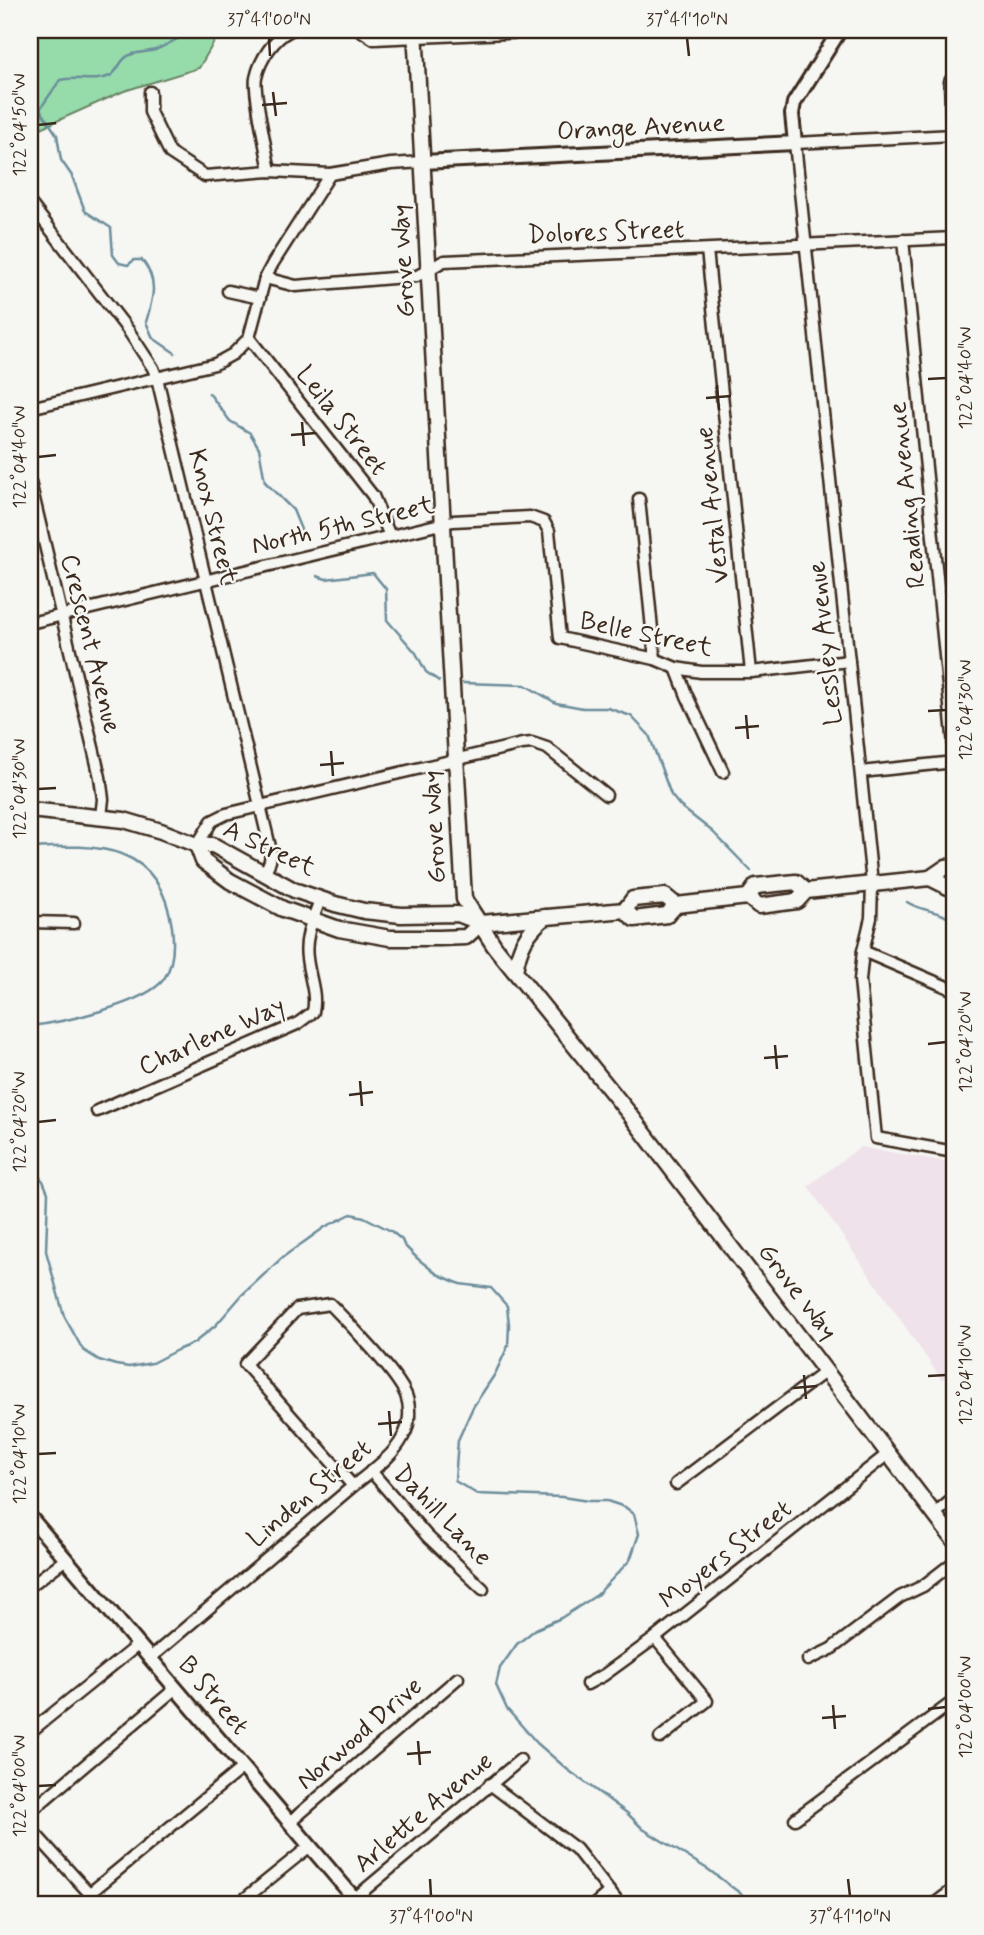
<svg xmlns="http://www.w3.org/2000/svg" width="984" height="1935" font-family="Mynerve,sans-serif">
  <rect width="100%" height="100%" fill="#f6f6f2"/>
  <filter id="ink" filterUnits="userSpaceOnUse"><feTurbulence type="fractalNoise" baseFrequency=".0143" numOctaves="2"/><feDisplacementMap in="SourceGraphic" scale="14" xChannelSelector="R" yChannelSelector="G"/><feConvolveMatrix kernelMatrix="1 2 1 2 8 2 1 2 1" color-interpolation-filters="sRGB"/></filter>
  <g filter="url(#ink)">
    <path fill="#efe2ea" d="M860,1147L954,1163V1370L942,1380L808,1186Z"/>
    <path fill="#96dcaa" stroke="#688364" stroke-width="2" d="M30,30H221L199,68L124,91L30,133Z"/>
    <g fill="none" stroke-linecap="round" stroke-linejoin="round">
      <g stroke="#6c8d9b" stroke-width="2.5">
        <path d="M40,109L57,135L61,160L72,176L85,211L111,228L113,255L119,263L128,265L134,260H142C159,281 153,298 146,322L153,338L175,353"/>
        <path d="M40,109L60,80C76,76 94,83 110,76C117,72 118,65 124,59C132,51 145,53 155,50C171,44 183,33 201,30"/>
        <path d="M30,113L40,109"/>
        <path d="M209,393L230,421L250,433L259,448L265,482L293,510L304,537"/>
        <path d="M317,576L326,579L373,573L386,589L387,620L416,653L426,672L439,681"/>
        <path d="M463,683L525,685L556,703L583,708H608L631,716L649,735L671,795L680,806L713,832L751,871"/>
        <path d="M30,848C99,844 160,843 172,927C174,943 174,964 164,979C146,1004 60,1023 30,1026"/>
        <path d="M907,902C922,912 942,910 954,922"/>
        <path d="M30,1166L43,1181L48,1193L46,1251L64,1316L83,1350L99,1360L116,1365L129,1367L152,1363L177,1350L194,1343L216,1325L242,1295L283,1257L325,1227L351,1214L364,1217L391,1231L402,1240L404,1245L418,1259L437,1274L460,1284L491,1288L507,1306L509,1325L508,1346L495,1374L473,1407L458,1440L455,1481L477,1494L562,1497L588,1501H607L625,1507L634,1514L639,1534L630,1560L597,1595L561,1618L536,1629L517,1644L500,1668L496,1685L507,1709L537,1743L568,1770L627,1813L643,1829L709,1870L756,1905"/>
      </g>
      <g stroke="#3b2a1e" stroke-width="15">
        <g id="minor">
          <path d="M360,30L374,39L571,30"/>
          <path d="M150,92V112L170,153L205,176L270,171L330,174L391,164L423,162"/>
          <path d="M952,135L950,81L954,77"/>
          <path d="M954,135L795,143L872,883L871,918L863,951L860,980L876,1138L954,1152"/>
          <path d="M270,171C267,154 253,90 256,78C260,59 274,38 291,30"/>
          <path d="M30,203L128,330L153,368L157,378L271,851L270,861L264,875"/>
          <path d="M903,240L954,745"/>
          <path d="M707,250L751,672"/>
          <path d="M265,278L296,286L417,276L444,261L954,238"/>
          <path d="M228,291L260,298"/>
          <path d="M249,338L373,496L390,536"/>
          <path d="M30,408L215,364L233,354L249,338L265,278L273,263L330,174"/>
          <path d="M30,482L100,777L103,799L101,817"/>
          <path d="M639,499L655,659"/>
          <path d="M30,623L453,521L530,517L544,522L549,531L560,638L655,659L676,668L701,672H751L849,661"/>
          <path d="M676,668L687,696L723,772"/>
          <path d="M861,772L954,762"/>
          <path d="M197,845L212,821L226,814L522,744L532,743L547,748L606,795"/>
          <path d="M30,922L74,923"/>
          <path d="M863,951L954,990"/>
          <path d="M97,1111L297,1024L313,1012C317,993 309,977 307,958C304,937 313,919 320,900"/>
          <path d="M371,1471L427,1536L483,1589"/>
          <path d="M676,1484L826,1371"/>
          <path d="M935,1514L954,1498"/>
          <path d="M30,1586L66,1559"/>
          <path d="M655,1638L707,1701L660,1738"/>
          <path d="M150,1658L353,1486C370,1472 393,1457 403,1437C410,1425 411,1408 406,1395C397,1373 348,1322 330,1304L297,1309L245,1364L353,1486"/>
          <path d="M808,1660L831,1649L900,1597L923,1586L954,1562"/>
          <path d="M587,1684L604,1675L655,1638L889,1453"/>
          <path d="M30,1732L139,1644"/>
          <path d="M490,1784L576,1849L620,1905"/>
          <path d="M30,1812L176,1688"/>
          <path d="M795,1819L954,1701"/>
          <path d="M290,1822L458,1678"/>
          <path d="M30,1828L100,1905"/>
          <path d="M90,1893L243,1767"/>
          <path d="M355,1898L520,1760"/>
          <path d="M237,1905L310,1846"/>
          <path d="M594,1905L609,1892"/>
          <path d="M933,1905L954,1889"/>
        </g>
      </g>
      <g stroke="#3b2a1e" stroke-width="18">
        <g id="tertiary">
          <path d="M423,162L795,143L792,114L794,103L840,30"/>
          <path d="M30,1517L360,1905"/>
        </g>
      </g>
      <g stroke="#3b2a1e" stroke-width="19">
        <g id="secondary">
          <path d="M415,30L464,899L495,947L628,1112L954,1540"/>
          <path d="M30,810L124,820L161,831L197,845H213L294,890L335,904L364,911L401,915L458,914L481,923L625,910L634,919L667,915L676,905L748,897L759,906L797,901L806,891L930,878L946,867L954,866"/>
          <path d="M197,845L203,861L230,881L283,909L339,929L390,938H439L466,937L481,923"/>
          <path d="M930,878L948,887L954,886"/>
          <path d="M748,897L756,886L796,882L806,891"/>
          <path d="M625,910L633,899L665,896L676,905"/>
          <path d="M515,971C519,947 526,933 545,917"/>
        </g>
      </g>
      <use href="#minor" stroke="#f6f6f2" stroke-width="10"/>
      <use href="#tertiary" stroke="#f6f6f2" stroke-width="12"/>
      <use href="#secondary" stroke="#f6f6f2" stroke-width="14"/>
    </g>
  </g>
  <path fill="none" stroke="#3b2a1e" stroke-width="2.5" d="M269,38L270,56M687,38L689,56M273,92L276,116M262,105L287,103M38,125L56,123M928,379L946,378M717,385L719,410M706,398L731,396M302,422L304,446M291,435L316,433M38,457L56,455M928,711L946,710M746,715L748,739M735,728L759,726M331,751L333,776M320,765L344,763M38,789L56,788M928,1044L946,1042M775,1045L777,1069M764,1058L788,1056M360,1081L362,1106M349,1095L373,1092M38,1122L56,1120M804,1375L806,1399M928,1376L946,1375M793,1388L817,1386M389,1411L391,1436M378,1424L402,1422M38,1454L56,1453M833,1705L835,1729M928,1709L946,1707M822,1718L846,1716M418,1741L420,1765M407,1754L431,1752M38,1786L56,1785M430,1879L431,1896M848,1879L850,1896"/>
  <g text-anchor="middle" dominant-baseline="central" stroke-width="5" stroke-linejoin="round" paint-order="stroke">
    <g font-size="26" fill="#3b2a1e" stroke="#f6f6f2">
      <text transform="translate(641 128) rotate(-3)">Orange Avenue</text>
      <text transform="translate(606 233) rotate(-2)">Dolores Street</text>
      <text transform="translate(404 261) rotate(-93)">Grove Way</text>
      <text transform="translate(341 421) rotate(52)">Leila Street</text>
      <text transform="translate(908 495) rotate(-96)">Reading Avenue</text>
      <text transform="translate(713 505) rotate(-96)">Vestal Avenue</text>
      <text transform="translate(212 517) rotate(76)">Knox Street</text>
      <text transform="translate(343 526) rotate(-13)">North 5th Street</text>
      <text transform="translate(646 635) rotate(12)">Belle Street</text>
      <text transform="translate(826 643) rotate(-96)">Lessley Avenue</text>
      <text transform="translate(90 644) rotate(76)">Crescent Avenue</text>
      <text transform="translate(435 827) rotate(-93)">Grove Way</text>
      <text transform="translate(269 849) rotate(25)">A Street</text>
      <text transform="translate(212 1037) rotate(-24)">Charlene Way</text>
      <text transform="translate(797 1292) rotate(53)">Grove Way</text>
      <text transform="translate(310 1494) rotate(-40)">Linden Street</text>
      <text transform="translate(442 1516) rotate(46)">Dahill Lane</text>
      <text transform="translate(726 1555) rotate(-38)">Moyers Street</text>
      <text transform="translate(213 1696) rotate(50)">B Street</text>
      <text transform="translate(360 1734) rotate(-41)">Norwood Drive</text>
      <text transform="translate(424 1813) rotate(-40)">Arlette Avenue</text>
    </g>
  </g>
  <rect width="984" height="1935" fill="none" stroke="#f6f6f2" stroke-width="77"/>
  <rect x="38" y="38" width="908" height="1858" fill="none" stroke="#3b2a1e" stroke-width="2.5"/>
  <g font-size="18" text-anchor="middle" fill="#3b2a1e">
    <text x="269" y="25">37°41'00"N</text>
    <text x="687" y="25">37°41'10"N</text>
    <text transform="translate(19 125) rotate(-90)" y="6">122°04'50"W</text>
    <text transform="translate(965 378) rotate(-90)" y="6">122°04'40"W</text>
    <text transform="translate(19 457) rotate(-90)" y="6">122°04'40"W</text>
    <text transform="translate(965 710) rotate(-90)" y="6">122°04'30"W</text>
    <text transform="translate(19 789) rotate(-90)" y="6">122°04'30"W</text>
    <text transform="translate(965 1042) rotate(-90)" y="6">122°04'20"W</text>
    <text transform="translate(19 1122) rotate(-90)" y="6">122°04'20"W</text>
    <text transform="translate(965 1375) rotate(-90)" y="6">122°04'10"W</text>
    <text transform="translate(19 1454) rotate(-90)" y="6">122°04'10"W</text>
    <text transform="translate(965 1707) rotate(-90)" y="6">122°04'00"W</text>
    <text transform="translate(19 1786) rotate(-90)" y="6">122°04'00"W</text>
    <text x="431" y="1922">37°41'00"N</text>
    <text x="850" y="1922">37°41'10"N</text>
  </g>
</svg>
